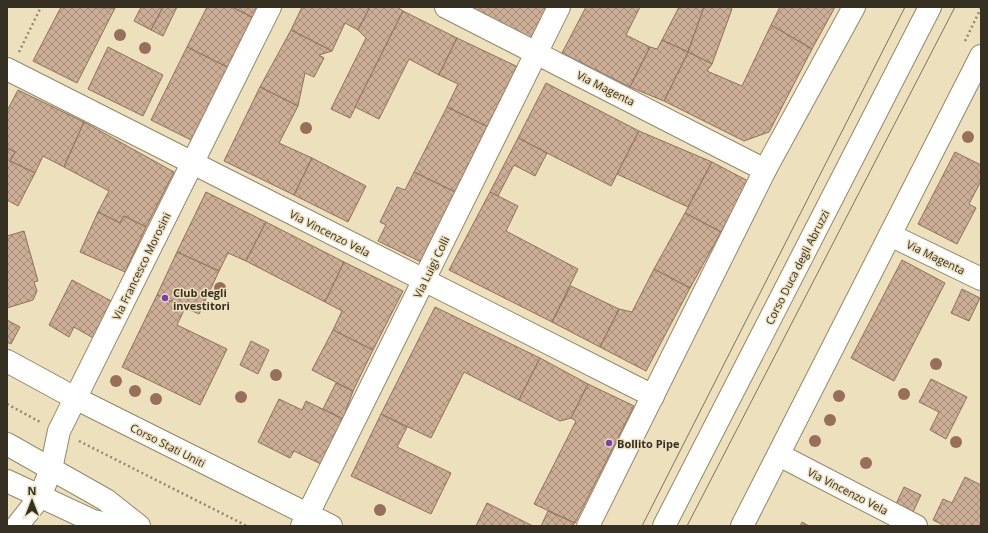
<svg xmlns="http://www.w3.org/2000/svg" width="988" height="533" font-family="'Open Sans',sans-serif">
  <defs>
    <pattern id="building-cross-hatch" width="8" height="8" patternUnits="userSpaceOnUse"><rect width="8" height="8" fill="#ccad96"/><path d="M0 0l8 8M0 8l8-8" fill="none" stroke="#a68d7a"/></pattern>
  </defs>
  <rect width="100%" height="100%" fill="#ede0bd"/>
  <g fill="url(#building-cross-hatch)" stroke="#8e725b">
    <path d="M61,7L115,8L77,83L33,61Z"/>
    <path d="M141,7H163L151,30L134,21Z"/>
    <path d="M163,7H177L163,36L151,30Z"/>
    <path d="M207,7H232L254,18L229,68L187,47Z"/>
    <path d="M232,7H259L254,18Z"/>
    <path d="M302,7H370L358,30L345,23L332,51L291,30Z"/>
    <path d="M370,7H397L403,11L350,118L331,109L366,38L358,30Z"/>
    <path d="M461,7H551L532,43Z"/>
    <path d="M586,7H640L626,35L650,47L630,87L562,53Z"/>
    <path d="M679,7H704L688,52L662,40Z"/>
    <path d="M704,7H729L732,9L712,64L688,52Z"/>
    <path d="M780,7H835L812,49L771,25Z"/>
    <path d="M403,11L457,38L439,75L409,59L379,119L355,107Z"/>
    <path d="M771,25L812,49L769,132L744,141L664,101L688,52L712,64L707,71L742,86Z"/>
    <path d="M291,30L332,51L319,55L324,58L314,77L305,73L298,106L260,87Z"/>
    <path d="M457,38L518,67L488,127L447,107L458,84L439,75Z"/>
    <path d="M662,40L688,52L664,101L630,87L650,47L657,49Z"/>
    <path d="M108,47L163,75L143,116L88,89Z"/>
    <path d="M187,47L229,68L193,141L151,120Z"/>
    <path d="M546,83L639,131L611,186L518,138Z"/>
    <path d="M260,87L298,106L279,143L312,158L294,195L224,161Z"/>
    <path d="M18,90L84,122L64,167L43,156L35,173L10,161L15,152L7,148V111Z"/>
    <path d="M447,107L488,127L455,192L414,172Z"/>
    <path d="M84,122L174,172L146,227L124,216L120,223L98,212L109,191L64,167Z"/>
    <path d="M639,131L712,162L688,207L617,174Z"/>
    <path d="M518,138L547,153L535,176L514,165L498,196L490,192Z"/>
    <path d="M7,148L15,152L10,161L35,173L18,206L7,200Z"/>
    <path d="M955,152L981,165V181L969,204L976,208L957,244L918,224Z"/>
    <path d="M312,158L366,186L348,222L294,195Z"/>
    <path d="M712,162L748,181L721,232L685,213Z"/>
    <path d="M414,172L455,192L421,262L378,241L386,225L380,222L397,187L405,190Z"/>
    <path d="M206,192L266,222L246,261L228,253L219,271L177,252Z"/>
    <path d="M490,192L518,206L506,231L578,269L552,322L449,270Z"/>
    <path d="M98,212L120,223L124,216L146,227L125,272L80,252Z"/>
    <path d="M685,213L721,232L690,288L654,269Z"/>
    <path d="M266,222L344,262L325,302L246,261Z"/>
    <path d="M24,231L38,281L34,282L37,291L33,300L7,308V236Z"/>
    <path d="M177,252L219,271L199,314L157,295Z"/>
    <path d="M902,260L945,283L894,381L851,358Z"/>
    <path d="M344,262L403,291L373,350L333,330L342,311L325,302Z"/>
    <path d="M654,269L690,288L646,371L600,347L619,309L632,312Z"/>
    <path d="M72,280L115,303L95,339L74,327L69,337L49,325Z"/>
    <path d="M571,286L619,309L600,347L552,322Z"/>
    <path d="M962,289L980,298L969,321L951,313Z"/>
    <path d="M157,295L185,308L177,325L227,349L200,405L122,367Z"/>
    <path d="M435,307L540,358L519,400L464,372L431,438L381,414Z"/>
    <path d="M7,320L20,327L11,344L7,342Z"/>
    <path d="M333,330L373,350L353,391L312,370Z"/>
    <path d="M251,341L269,350L258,374L240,365Z"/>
    <path d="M540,358L588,384L571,418L560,421L519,400Z"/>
    <path d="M931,379L967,397L946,439L930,430L939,412L919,402Z"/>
    <path d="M336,383L353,391L343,419L323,409Z"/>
    <path d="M588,384L634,406L575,523L534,504L576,421L571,418Z"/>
    <path d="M279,399L302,410L306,401L343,419L321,464L294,451L290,458L258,442Z"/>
    <path d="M381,414L407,427L397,447L451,473L431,514L351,476Z"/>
    <path d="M965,477L981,485V526H945L933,520L943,499L952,503Z"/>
    <path d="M904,487L921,495L913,512L896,504Z"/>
    <path d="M487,503L533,526H476Z"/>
    <path d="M548,511L575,523L572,526H541Z"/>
    <path d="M802,522L809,526H800Z"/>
  </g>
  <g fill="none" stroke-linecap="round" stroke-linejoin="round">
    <g stroke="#938766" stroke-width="24">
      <g id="minor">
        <path d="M446,7L765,170"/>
        <path d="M7,69L653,396"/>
        <path d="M890,235L981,279"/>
        <path d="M7,361L75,398L331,526"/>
        <path d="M779,455L916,526"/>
        <path d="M17,526L40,497L51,469L59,431L270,7"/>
        <path d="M302,526L559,7"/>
        <path d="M588,526L765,170L854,7"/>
        <path d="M742,526L981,56"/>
      </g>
    </g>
    <g stroke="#938766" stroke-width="24">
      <g id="secondary">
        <path d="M7,444L106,500L139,526"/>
        <path d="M7,481L93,521L119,526"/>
        <path d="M664,526L930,7"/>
      </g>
    </g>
    <g stroke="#918870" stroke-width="2.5" stroke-dasharray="2 3" stroke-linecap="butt">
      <path d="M965,41L981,8"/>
      <path d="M19,52L41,7"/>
      <path d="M7,404L40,422"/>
      <path d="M79,441L247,526"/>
    </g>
    <use href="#minor" stroke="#fff" stroke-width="22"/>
    <use href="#secondary" stroke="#fff" stroke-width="22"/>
    <g stroke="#7c745e" stroke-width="1">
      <path d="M642,526L905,7"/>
      <path d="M687,526L955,7"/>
    </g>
  </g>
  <g fill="#976f5b">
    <circle cx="120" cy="35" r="6"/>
    <circle cx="145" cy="48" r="6"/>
    <circle cx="306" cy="128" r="6"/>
    <circle cx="968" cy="137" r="6"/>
    <circle cx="220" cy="288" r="6"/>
    <circle cx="936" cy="364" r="6"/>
    <circle cx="276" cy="375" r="6"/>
    <circle cx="116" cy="381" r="6"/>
    <circle cx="135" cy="391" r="6"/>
    <circle cx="904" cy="394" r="6"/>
    <circle cx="839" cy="396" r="6"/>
    <circle cx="241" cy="397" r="6"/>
    <circle cx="156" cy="399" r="6"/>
    <circle cx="830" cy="420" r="6"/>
    <circle cx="815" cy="441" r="6"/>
    <circle cx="956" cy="442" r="6"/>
    <circle cx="866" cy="463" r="6"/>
    <circle cx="380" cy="510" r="6"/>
  </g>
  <g fill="#7940b6" stroke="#ede0bd" stroke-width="1.5">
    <circle cx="165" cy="298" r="4"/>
    <circle cx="609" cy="443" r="4"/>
  </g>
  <g text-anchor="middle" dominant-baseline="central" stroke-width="3" stroke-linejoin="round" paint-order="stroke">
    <g font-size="11" fill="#363023" stroke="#ede0bd">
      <text transform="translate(606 88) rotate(27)">Via Magenta</text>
      <text transform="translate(330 233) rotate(27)">Via Vincenzo Vela</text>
      <text transform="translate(936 257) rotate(26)">Via Magenta</text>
      <text transform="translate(141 266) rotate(-64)">Via Francesco Morosini</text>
      <text transform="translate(431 267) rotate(-64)">Via Luigi Colli</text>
      <text transform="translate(797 267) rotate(-63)">Corso Duca degli Abruzzi</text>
      <text transform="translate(168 445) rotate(27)">Corso Stati Uniti</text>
      <text transform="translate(848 491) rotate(27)">Via Vincenzo Vela</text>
    </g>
    <g font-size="11" font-weight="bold" fill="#363023" stroke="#ede0bd" text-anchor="start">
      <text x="173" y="292">Club degli<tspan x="173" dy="13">investitori</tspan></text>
      <text x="617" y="443">Bollito Pipe</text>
    </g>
  </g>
  <rect width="988" height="533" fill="none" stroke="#363023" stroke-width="16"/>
  <g transform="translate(32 501)" stroke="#ede0bd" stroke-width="3" paint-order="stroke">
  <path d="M0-3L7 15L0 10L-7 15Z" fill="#363023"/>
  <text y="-6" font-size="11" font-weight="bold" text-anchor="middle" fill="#363023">N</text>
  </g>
</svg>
